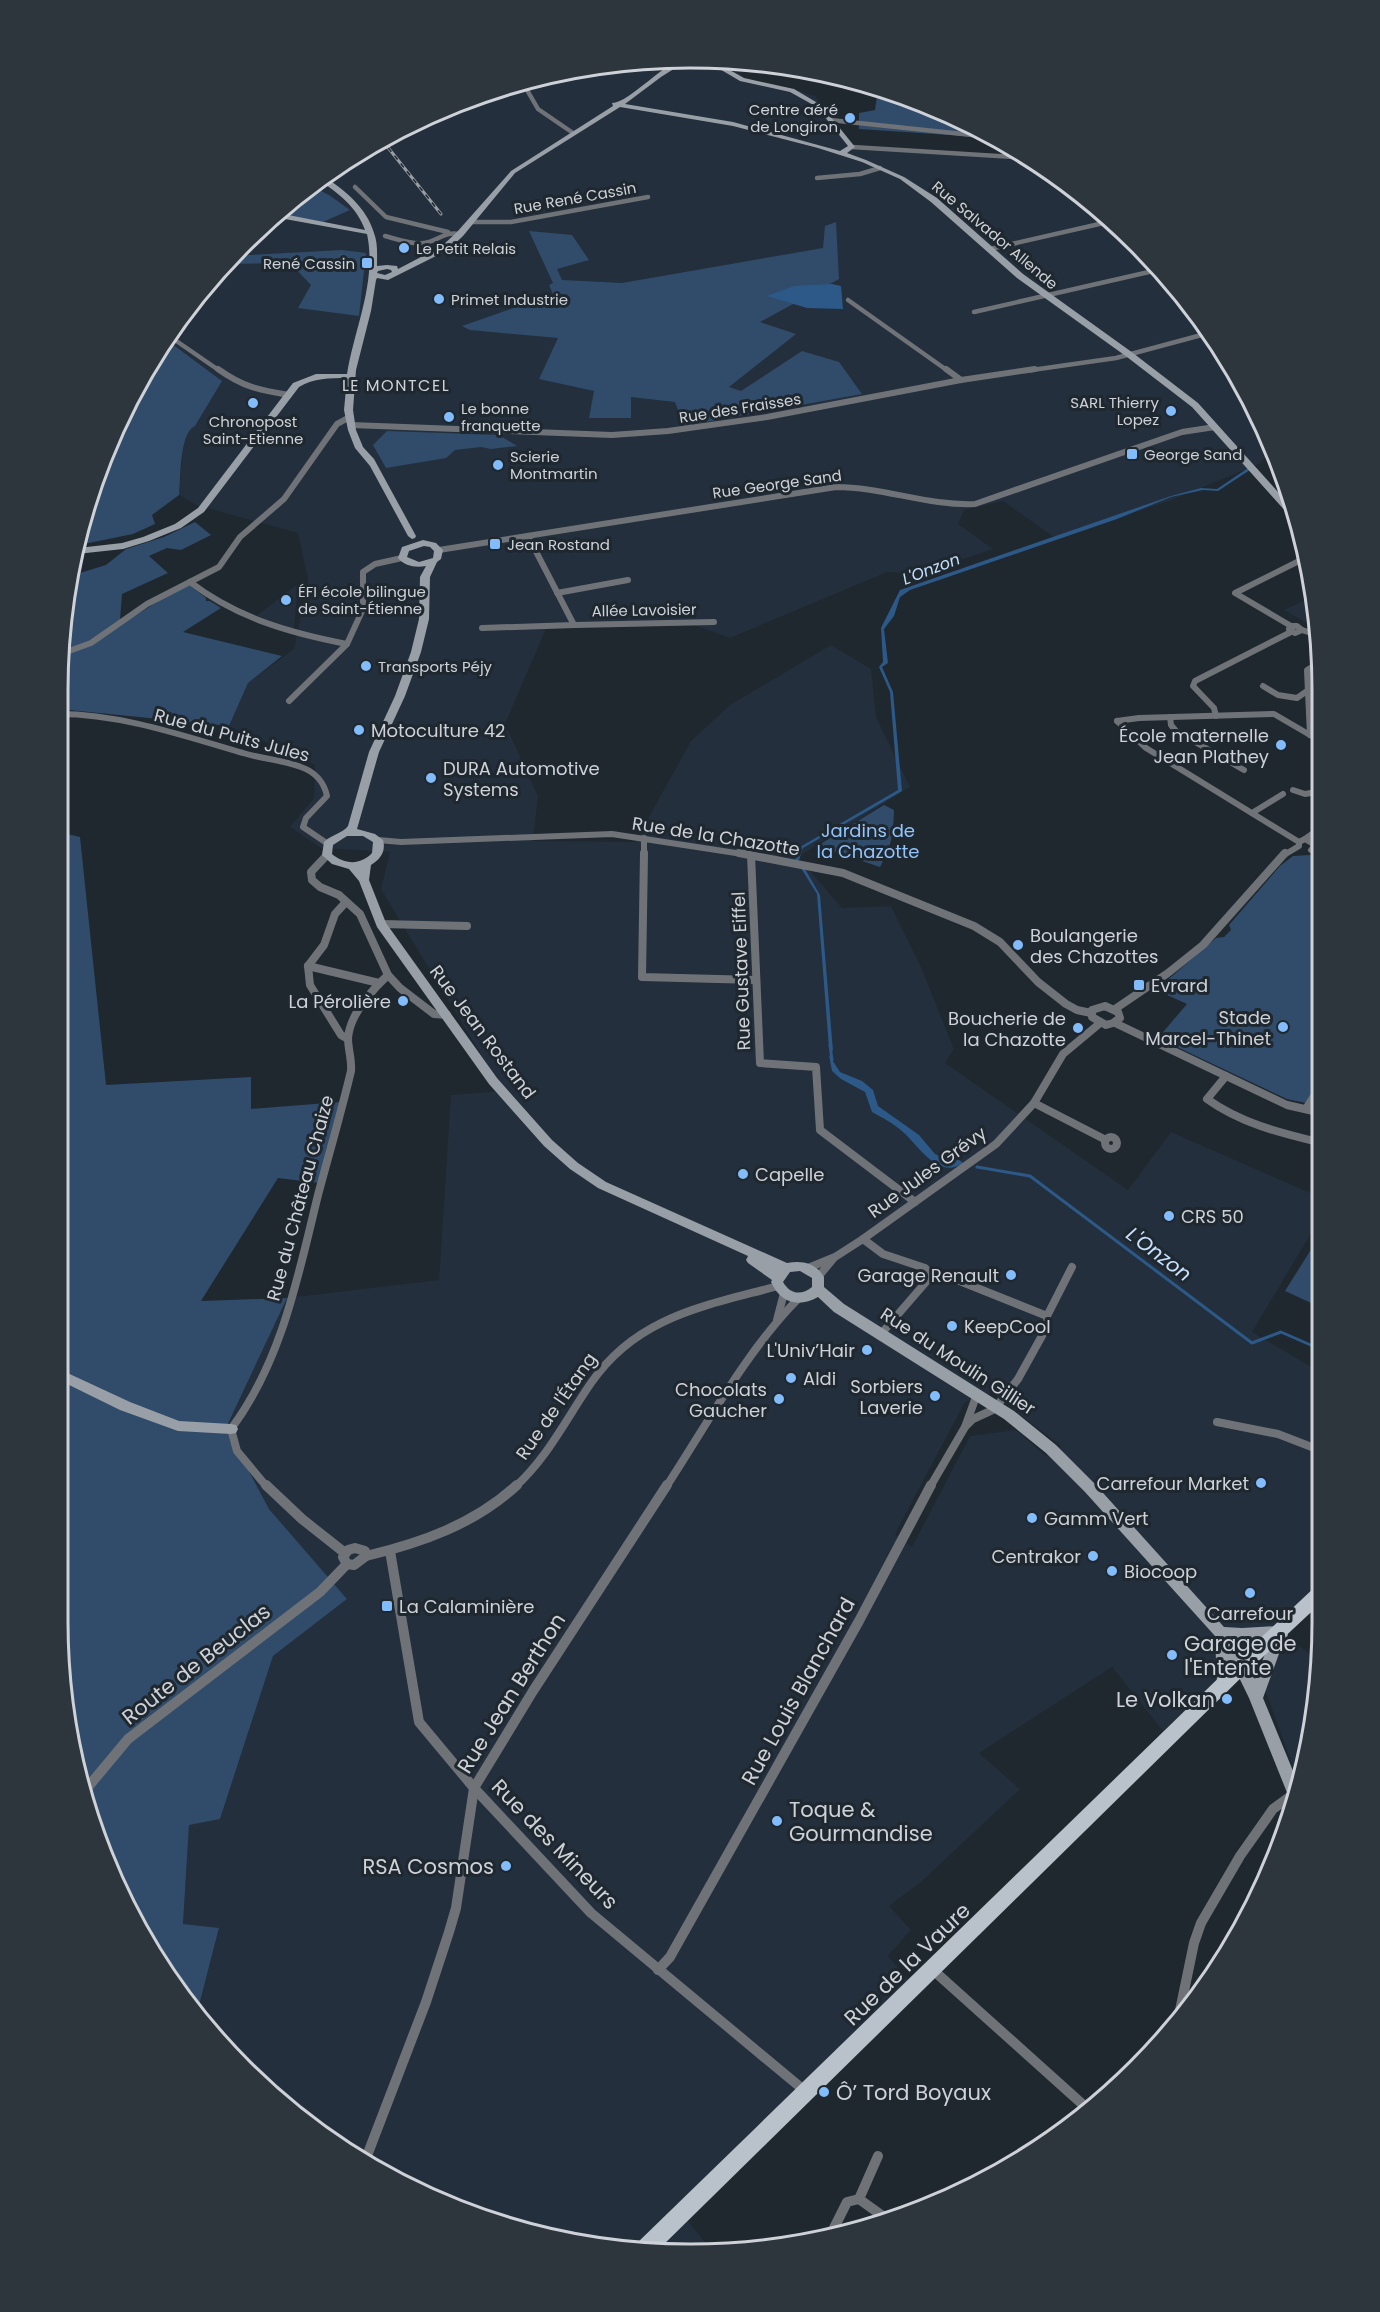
<svg xmlns="http://www.w3.org/2000/svg" width="1380" height="2312" font-family="Poppins,sans-serif">
  <rect width="100%" height="100%" fill="#1f272f"/>
  <g fill="#232f3c" fill-rule="evenodd">
    <path d="M690,57L716,60L747,79L794,89L815,96L856,147L1035,160L1042,164L1047,168L1046,172L1052,173L1166,272L1238,374L1271,451L1259,464L1169,501L1055,538L1003,501L964,510L958,524L993,549L919,574L887,572L730,638L694,625L546,629L505,724L538,796L533,841L635,842L691,741L730,705L831,645L871,669L876,717L910,787L798,857L842,908L891,906L921,967L954,1049L945,1063L1128,1190L1171,1132L1322,1198V1215L1252,1332L1322,1373V1581L1250,1652L1163,1731L1112,1667L979,1753L1020,1789L921,1882L889,1906L911,1930L888,1956L909,1981L687,2220L714,2253L690,2255L607,2250L487,2222L338,2148L243,2070L196,2017L219,1929L183,1924L189,1824L220,1819L273,1656L347,1599L269,1509L226,1428L287,1298L439,1280L451,1095L503,1091L381,889L390,852L321,848L290,827L314,798L315,765L229,726L248,683L294,649L308,579L298,533L196,505L179,495L183,444L186,436L190,428L195,426L222,381L164,338L243,242L277,214L290,215L310,187L339,164L448,105L567,69ZM992,1393L1061,1446L1046,1456L1016,1430L970,1436L912,1547L895,1534L965,1402Z"/>
    <path d="M298,584L294,629L256,616Z"/>
    <path d="M1313,596L1319,630L1284,610Z"/>
    <path d="M1286,1637L1322,1662L1298,1780L1265,1690Z"/>
  </g>
  <g fill="#304c6a">
    <path d="M878,89L933,105L994,138L859,129V113L875,110Z"/>
    <path d="M311,186L329,195L350,210L323,222L277,214Z"/>
    <path d="M836,222L839,279L760,322L796,334L729,387L741,391L802,351L839,362L862,394L684,426L675,402L631,397V418H589L594,391L539,379L558,338L470,330L462,326L522,305L558,306L549,285L553,283L529,231L572,235L589,260L557,269L562,280L622,283L823,248L825,226Z"/>
    <path d="M342,250L366,253L359,316L298,308L311,285L290,263L225,264L231,256Z"/>
    <path d="M164,338L222,381L195,426C179,433 181,478 179,495L152,515L155,524L133,534L79,545L91,486Z"/>
    <path d="M387,431L499,435L517,446L491,449L481,447L455,450L446,458L386,468L373,445Z"/>
    <path d="M195,522L211,535L181,550L167,548L149,556L168,573L122,594L120,620L128,616L133,617L162,599L189,585L206,598V601H210L221,608L183,632L282,656L248,683L229,726L59,709L58,648L73,575L106,565L126,549L164,537Z"/>
    <path d="M884,805L894,810C893,836 892,844 880,867L817,846Z"/>
    <path d="M59,832L80,837L106,1085L251,1077V1109L340,1102L319,1183L278,1178L201,1301L287,1298L226,1428L269,1509L347,1599L273,1656L220,1819L189,1825L183,1924L219,1928L196,2017L188,2007L122,1902L90,1825L62,1705Z"/>
    <path d="M1310,855L1322,862V1078L1306,1103L1287,1099L1158,1038L1187,1004L1156,990L1216,938L1224,937L1231,930L1229,925L1280,866L1293,856Z"/>
    <path d="M1322,1232V1308L1285,1291Z"/>
  </g>
  <g fill="#2c5987">
    <path d="M832,284L841,286L843,309L807,308L767,296L794,286Z"/>
    <path d="M1248,468L1250,470L1218,491L1203,490L1171,497L1117,519L910,590L900,597L894,616L884,629L888,663L882,667L893,692L902,791L803,848L799,860H795L800,847L898,790L890,692L879,667L883,662L881,628L900,590L1171,496L1201,488L1217,489Z"/>
    <path d="M801,868L805,869L820,895L833,1051L829,1048L817,894Z"/>
    <path d="M829,1055L840,1072L862,1081L873,1090L878,1106L919,1135L935,1154L943,1158L959,1160L963,1163C938,1180 919,1146 903,1132C893,1123 883,1118 872,1112L865,1092L841,1079L832,1071Z"/>
  </g>
  <g fill="none" stroke-linecap="round" stroke-linejoin="round">
    <g stroke="#2c5987" stroke-width="3">
      <path d="M830,1045L832,1060"/>
      <path d="M977,1167L1030,1176L1252,1343L1281,1332L1322,1350"/>
    </g>
    <path stroke="#394148" stroke-width="6" stroke-dasharray="6 3" stroke-linecap="butt" d="M1307,691H1322"/>
    <g stroke="#6f7378" stroke-width="4.5">
      <path d="M523,83L538,109L573,133"/>
      <path d="M830,120L991,137"/>
      <path d="M852,147L1031,158"/>
      <path d="M817,178L860,174L880,168"/>
      <path d="M355,187L386,217L448,232"/>
      <path d="M471,222H511L648,197"/>
      <path d="M385,236C397,239 411,245 424,243C439,241 443,231 460,234"/>
      <path d="M990,249L1108,222"/>
      <path d="M848,300L948,371"/>
      <path d="M974,312L1162,269"/>
      <path d="M182,316L172,333V338L220,371"/>
      <path d="M1025,371L1116,358L1209,333"/>
    </g>
    <g stroke="#6f7378" stroke-width="6">
      <path d="M218,369C243,387 259,390 289,395"/>
      <path d="M946,369L961,380"/>
      <path d="M351,425L612,435L668,431L767,417L961,380L1035,369"/>
      <path d="M439,550L836,487C883,487 928,506 975,504L1182,432L1215,427"/>
      <path d="M190,582C237,618 290,633 347,644"/>
      <path d="M557,593L628,580"/>
      <path d="M574,625L714,622"/>
      <path d="M1291,626L1235,593L1307,557"/>
      <path d="M1291,626H1297L1302,630L1295,633L1289,629Z"/>
      <path d="M482,628L574,625L528,536"/>
      <path d="M1302,630L1320,636"/>
      <path d="M58,655L91,643L147,604L219,567L240,537L284,499L337,424L348,418"/>
      <path d="M1263,686L1278,695L1297,698L1307,691"/>
      <path d="M289,701L347,644L363,609V572L375,564L402,558"/>
      <path d="M59,714C121,714 184,736 243,753C262,759 283,760 301,767C315,772 324,782 327,796L306,818L303,827L328,844"/>
      <path d="M1216,716L1214,708L1193,686L1195,681L1291,632"/>
      <path d="M1170,717L1171,725L1176,731L1244,770"/>
      <path d="M1117,721L1146,748L1299,842"/>
      <path d="M1117,721L1139,718L1274,714L1322,742"/>
      <path d="M1310,735L1307,670L1322,661"/>
      <path d="M1293,790L1305,794L1322,791"/>
      <path d="M1252,813L1283,794"/>
      <path d="M1305,839L1322,827"/>
      <path d="M378,840L401,842L612,834L749,855"/>
      <path d="M644,855V838"/>
      <path d="M1284,855L1299,846V842L1305,839L1315,845L1311,850"/>
    </g>
    <g stroke="#6f7378" stroke-width="8">
      <path d="M644,853L642,977L756,980"/>
      <path d="M739,853L843,873L974,926L1000,942L1038,982L1066,1004L1077,1010L1091,1013"/>
      <path d="M327,855L311,872L312,880L320,887L339,895L360,914L388,975L400,988L434,1014L447,1015"/>
      <path d="M751,855L760,1063L816,1067L820,1130L915,1202"/>
      <path d="M346,902L335,914L324,945L308,966L379,983"/>
      <path d="M381,924L467,926"/>
      <path d="M308,966L310,985L341,1035L348,1039"/>
      <path d="M1105,1006L1118,1012L1120,1018L1113,1023L1106,1025L1092,1017V1010Z"/>
      <path d="M1115,1009L1168,973L1203,945L1285,853"/>
      <path d="M1115,1023L1287,1105L1322,1113"/>
      <path d="M1226,1076L1207,1099C1242,1124 1281,1133 1322,1143"/>
      <path d="M1034,1103L1104,1139"/>
      <path d="M1306,1109L1322,1084"/>
      <circle cx="1111" cy="1143" r="6"/>
      <path d="M863,1239L883,1254L925,1268L932,1275L947,1276L1047,1316"/>
      <path d="M808,1268L835,1257L863,1239L996,1144L1034,1103L1063,1054L1099,1024"/>
      <path d="M818,1277L833,1259"/>
      <path d="M777,1320L784,1293"/>
      <path d="M881,1334L932,1275"/>
      <path d="M996,1407L1018,1379L1048,1325L1047,1316L1072,1267"/>
      <path d="M1217,1422L1278,1434L1322,1451"/>
      <path d="M965,1427L977,1394"/>
      <path d="M267,1487L237,1451L231,1429C282,1361 298,1276 318,1195C329,1154 341,1113 351,1071C352,1060 348,1049 348,1038C350,1014 371,991 388,975"/>
      <path d="M515,1487C548,1457 566,1419 591,1383C637,1316 705,1306 778,1286"/>
      <path d="M666,1487C706,1426 747,1350 798,1299"/>
      <path d="M930,1487L965,1427L973,1419L997,1408"/>
    </g>
    <g stroke="#6f7378" stroke-width="10">
      <path d="M266,1485L302,1519L345,1553"/>
      <path d="M355,1548L365,1551L366,1556L354,1565L347,1564L343,1557L348,1550Z"/>
      <path d="M390,1551L419,1722L474,1788L591,1913L799,2086L805,2094"/>
      <path d="M366,1556C421,1543 475,1524 517,1485"/>
      <path d="M86,1805L88,1787L128,1739L320,1592L347,1564"/>
      <path d="M658,1970L670,1957L859,1621L931,1485"/>
      <path d="M933,1970L1090,2111"/>
      <path d="M1178,2020L1194,1943L1201,1923L1240,1856L1273,1809L1295,1793"/>
      <path d="M365,2161L426,2002L449,1932L456,1908L474,1788L533,1691L667,1485"/>
      <path d="M859,2199L878,2156"/>
      <path d="M830,2236L847,2202L859,2199L891,2222"/>
    </g>
    <g fill="#999fa6" fill-rule="evenodd">
      <path d="M687,57L688,60L661,77L625,104L733,122L840,151L848,146L817,107L790,92L740,81L701,58L710,59L744,78L794,89L821,105L855,147L847,153L866,160L904,177L937,198L1023,274L1133,353L1198,403L1296,512L1300,523H1296L1192,407L1127,357L1017,278L931,202L900,179L862,162L818,148L733,126L620,107L515,173L463,236L448,250L388,280L377,278L376,280L371,311L356,370L353,410L356,430L363,447L374,459L416,536L415,538L412,539L408,536L370,466L355,448L348,430L344,410L347,378C329,378 314,378 299,387L204,512L181,528L149,541L123,549L77,554L78,548L122,543L143,537L175,524L198,508L293,383L316,374H347C355,326 377,282 367,234L274,217L278,213L365,230C357,207 338,193 319,180L323,176C344,189 367,208 374,233C378,243 377,256 377,266L387,265L397,266L398,269L442,246L457,232L511,171L613,106L612,103C631,102 662,63 687,57ZM387,269L391,270L392,272L385,275L377,273L378,271Z"/>
      <path d="M423,540L436,543L443,550L441,559L437,562L430,577L429,619L421,652L405,696L379,752L357,829L375,834L383,840C386,851 381,859 371,865L369,880L386,923L497,1078L552,1140L578,1163L606,1182L787,1263C802,1260 816,1263 824,1277V1287L844,1304L1014,1411L1056,1445L1095,1484L1224,1627L1242,1628L1278,1626L1283,1628L1288,1635L1280,1651L1263,1698L1298,1783L1294,1802L1290,1800L1249,1698L1231,1661V1684L1229,1689L1224,1691L1219,1689L1217,1684L1215,1636L1085,1492L1046,1453L1004,1419L834,1312L818,1297C799,1308 780,1303 771,1282L772,1280L748,1263L746,1260L748,1256L598,1188L570,1169L544,1146L489,1084L377,927L359,881L349,869L332,864L322,855L324,842C331,835 343,833 348,826L369,752L395,696L411,652L419,619L420,577L426,566C415,568 405,566 398,558L402,547ZM424,546L430,547L434,551L433,558L419,562L407,557L409,551ZM347,836H363L373,842L372,853C361,865 345,865 332,854L333,845ZM800,1271L812,1278V1287C801,1296 790,1294 783,1282L790,1272ZM1271,1639L1255,1679L1247,1661L1234,1641Z"/>
      <path d="M61,1370L130,1402L179,1421L231,1424L236,1425L238,1429L236,1433L231,1434L178,1431L120,1410L61,1381Z"/>
    </g>
    <path fill="#b9c1ca" fill-rule="evenodd" d="M1322,1584V1602L1248,1671L655,2253L632,2251L635,2245L1236,1661L1316,1586Z"/>
    <g stroke="#989da4" stroke-width="3">
      <path id="rail" d="M382,140L441,214"/>
    </g>
    <use href="#rail" stroke="#1f272f" stroke-width="1.5" stroke-dasharray="5" stroke-linecap="butt"/>
  </g>
  <g fill="#83bcfb" stroke="#1f272f" stroke-width="2">
    <circle cx="850" cy="118" r="6"/>
    <circle cx="404" cy="248" r="6"/>
    <rect x="361" y="257" width="12" height="12" rx="3"/>
    <circle cx="439" cy="299" r="6"/>
    <circle cx="253" cy="403" r="6"/>
    <circle cx="1171" cy="411" r="6"/>
    <circle cx="449" cy="417" r="6"/>
    <rect x="1126" y="448" width="12" height="12" rx="3"/>
    <circle cx="498" cy="465" r="6"/>
    <rect x="489" y="538" width="12" height="12" rx="3"/>
    <circle cx="286" cy="600" r="6"/>
    <circle cx="366" cy="666" r="6"/>
    <circle cx="359" cy="730" r="6"/>
    <circle cx="1281" cy="745" r="6"/>
    <circle cx="431" cy="778" r="6"/>
    <circle cx="1018" cy="945" r="6"/>
    <rect x="1133" y="979" width="12" height="12" rx="3"/>
    <circle cx="403" cy="1001" r="6"/>
    <circle cx="1283" cy="1027" r="6"/>
    <circle cx="1078" cy="1028" r="6"/>
    <circle cx="743" cy="1174" r="6"/>
    <circle cx="1169" cy="1216" r="6"/>
    <circle cx="1011" cy="1275" r="6"/>
    <circle cx="952" cy="1326" r="6"/>
    <circle cx="867" cy="1350" r="6"/>
    <circle cx="791" cy="1378" r="6"/>
    <circle cx="935" cy="1396" r="6"/>
    <circle cx="779" cy="1399" r="6"/>
    <circle cx="1261" cy="1483" r="6"/>
    <circle cx="1032" cy="1518" r="6"/>
    <circle cx="1093" cy="1556" r="6"/>
    <circle cx="1112" cy="1571" r="6"/>
    <circle cx="1250" cy="1593" r="6"/>
    <rect x="381" y="1600" width="12" height="12" rx="3"/>
    <circle cx="1172" cy="1655" r="6"/>
    <circle cx="1227" cy="1699" r="6"/>
    <circle cx="777" cy="1821" r="6"/>
    <circle cx="506" cy="1866" r="6"/>
    <circle cx="824" cy="2092" r="6"/>
  </g>
  <g text-anchor="middle" dominant-baseline="central" stroke-width="6" stroke-linejoin="round" paint-order="stroke">
    <g font-size="15" fill="#ced2d8" stroke="#1f272f" text-anchor="start">
      <text x="838" y="109" text-anchor="end">Centre aéré<tspan x="838" dy="17">de Longiron</tspan></text>
      <text x="416" y="248">Le Petit Relais</text>
      <text x="355" y="263" text-anchor="end">René Cassin</text>
      <text x="451" y="299">Primet Industrie</text>
      <text x="1159" y="402" text-anchor="end">SARL Thierry<tspan x="1159" dy="17">Lopez</tspan></text>
      <text x="461" y="408">Le bonne<tspan x="461" dy="17">franquette</tspan></text>
      <text x="253" y="421" text-anchor="middle">Chronopost<tspan x="253" dy="17">Saint-Etienne</tspan></text>
      <text x="1144" y="454">George Sand</text>
      <text x="510" y="456">Scierie<tspan x="510" dy="17">Montmartin</tspan></text>
      <text x="507" y="544">Jean Rostand</text>
      <text x="298" y="591">ÉFI école bilingue<tspan x="298" dy="17">de Saint-Étienne</tspan></text>
      <text x="378" y="666">Transports Péjy</text>
    </g>
    <g font-size="15" fill="#ced2d8" stroke="#1f272f">
      <text transform="translate(575 198) rotate(-10)">Rue René Cassin</text>
      <text transform="translate(995 235) rotate(40)">Rue Salvador Allende</text>
      <text transform="translate(740 408) rotate(-9)">Rue des Fraisses</text>
      <text transform="translate(777 484) rotate(-8)">Rue George Sand</text>
      <text transform="translate(644 610) rotate(-1)">Allée Lavoisier</text>
    </g>
    <g font-size="16" letter-spacing="1.5" fill="#ced2d8" stroke="#1f272f">
      <text x="396" y="385">LE MONTCEL</text>
    </g>
    <g font-size="16" font-style="italic" fill="#c6e0fd" stroke="#1f272f">
      <text transform="translate(931 569) rotate(-21)">L'Onzon</text>
    </g>
    <g font-size="18" fill="#ced2d8" stroke="#1f272f" text-anchor="start">
      <text x="371" y="730">Motoculture 42</text>
      <text x="1269" y="735" text-anchor="end">École maternelle<tspan x="1269" dy="21">Jean Plathey</tspan></text>
      <text x="443" y="768">DURA Automotive<tspan x="443" dy="21">Systems</tspan></text>
      <text x="1030" y="935">Boulangerie<tspan x="1030" dy="21">des Chazottes</tspan></text>
      <text x="1151" y="985">Evrard</text>
      <text x="391" y="1001" text-anchor="end">La Pérolière</text>
      <text x="1271" y="1017" text-anchor="end">Stade<tspan x="1271" dy="21">Marcel-Thinet</tspan></text>
      <text x="1066" y="1018" text-anchor="end">Boucherie de<tspan x="1066" dy="21">la Chazotte</tspan></text>
      <text x="755" y="1174">Capelle</text>
      <text x="1181" y="1216">CRS 50</text>
      <text x="999" y="1275" text-anchor="end">Garage Renault</text>
      <text x="964" y="1326">KeepCool</text>
      <text x="855" y="1350" text-anchor="end">L'Univ’Hair</text>
      <text x="803" y="1378">Aldi</text>
      <text x="923" y="1386" text-anchor="end">Sorbiers<tspan x="923" dy="21">Laverie</tspan></text>
      <text x="767" y="1389" text-anchor="end">Chocolats<tspan x="767" dy="21">Gaucher</tspan></text>
      <text x="1249" y="1483" text-anchor="end">Carrefour Market</text>
      <text x="1044" y="1518">Gamm Vert</text>
      <text x="1081" y="1556" text-anchor="end">Centrakor</text>
      <text x="1124" y="1571">Biocoop</text>
      <text x="399" y="1606">La Calaminière</text>
      <text x="1250" y="1613" text-anchor="middle">Carrefour</text>
    </g>
    <g font-size="18" fill="#ced2d8" stroke="#1f272f">
      <text transform="translate(232 735) rotate(15)">Rue du Puits Jules</text>
      <text transform="translate(716 836) rotate(9)">Rue de la Chazotte</text>
      <text transform="translate(741 971) rotate(-92)">Rue Gustave Eiffel</text>
      <text transform="translate(483 1032) rotate(53)">Rue Jean Rostand</text>
      <text transform="translate(927 1172) rotate(-36)">Rue Jules Grévy</text>
      <text transform="translate(300 1198) rotate(-75)">Rue du Château Chaize</text>
      <text transform="translate(958 1361) rotate(33)">Rue du Moulin Gillier</text>
      <text transform="translate(556 1406) rotate(-55)">Rue de l'Étang</text>
    </g>
    <g font-size="18" fill="#91c4fd" stroke="#1f272f">
      <text x="868" y="830">Jardins de<tspan x="868" dy="21">la Chazotte</tspan></text>
    </g>
    <g font-size="20" font-style="italic" fill="#c6e0fd" stroke="#1f272f">
      <text transform="translate(1159 1254) rotate(37)">L'Onzon</text>
    </g>
    <g font-size="21" fill="#ced2d8" stroke="#1f272f" text-anchor="start">
      <text x="1184" y="1643">Garage de<tspan x="1184" dy="24">l'Entente</tspan></text>
      <text x="1215" y="1699" text-anchor="end">Le Volkan</text>
      <text x="789" y="1809">Toque &amp;<tspan x="789" dy="24">Gourmandise</tspan></text>
      <text x="494" y="1866" text-anchor="end">RSA Cosmos</text>
      <text x="836" y="2092">Ô’ Tord Boyaux</text>
    </g>
    <g font-size="21" fill="#ced2d8" stroke="#1f272f">
      <text transform="translate(196 1664) rotate(-38)">Route de Beuclas</text>
      <text transform="translate(798 1691) rotate(-61)">Rue Louis Blanchard</text>
      <text transform="translate(511 1693) rotate(-58)">Rue Jean Berthon</text>
      <text transform="translate(555 1844) rotate(46)">Rue des Mineurs</text>
      <text transform="translate(907 1964) rotate(-44)">Rue de la Vaure</text>
    </g>
  </g>
  <path d="M0 0H1380V2312H0ZM690 68H690A622 622 0 0 1 1312 690V1622A622 622 0 0 1 690 2244H690A622 622 0 0 1 68 1622V690A622 622 0 0 1 690 68Z" fill="#2d353d" fill-rule="evenodd"/>
  <path fill="none" stroke="#ced2d8" stroke-width="3" d="M690 68H690A622 622 0 0 1 1312 690V1622A622 622 0 0 1 690 2244H690A622 622 0 0 1 68 1622V690A622 622 0 0 1 690 68Z"/>
</svg>
